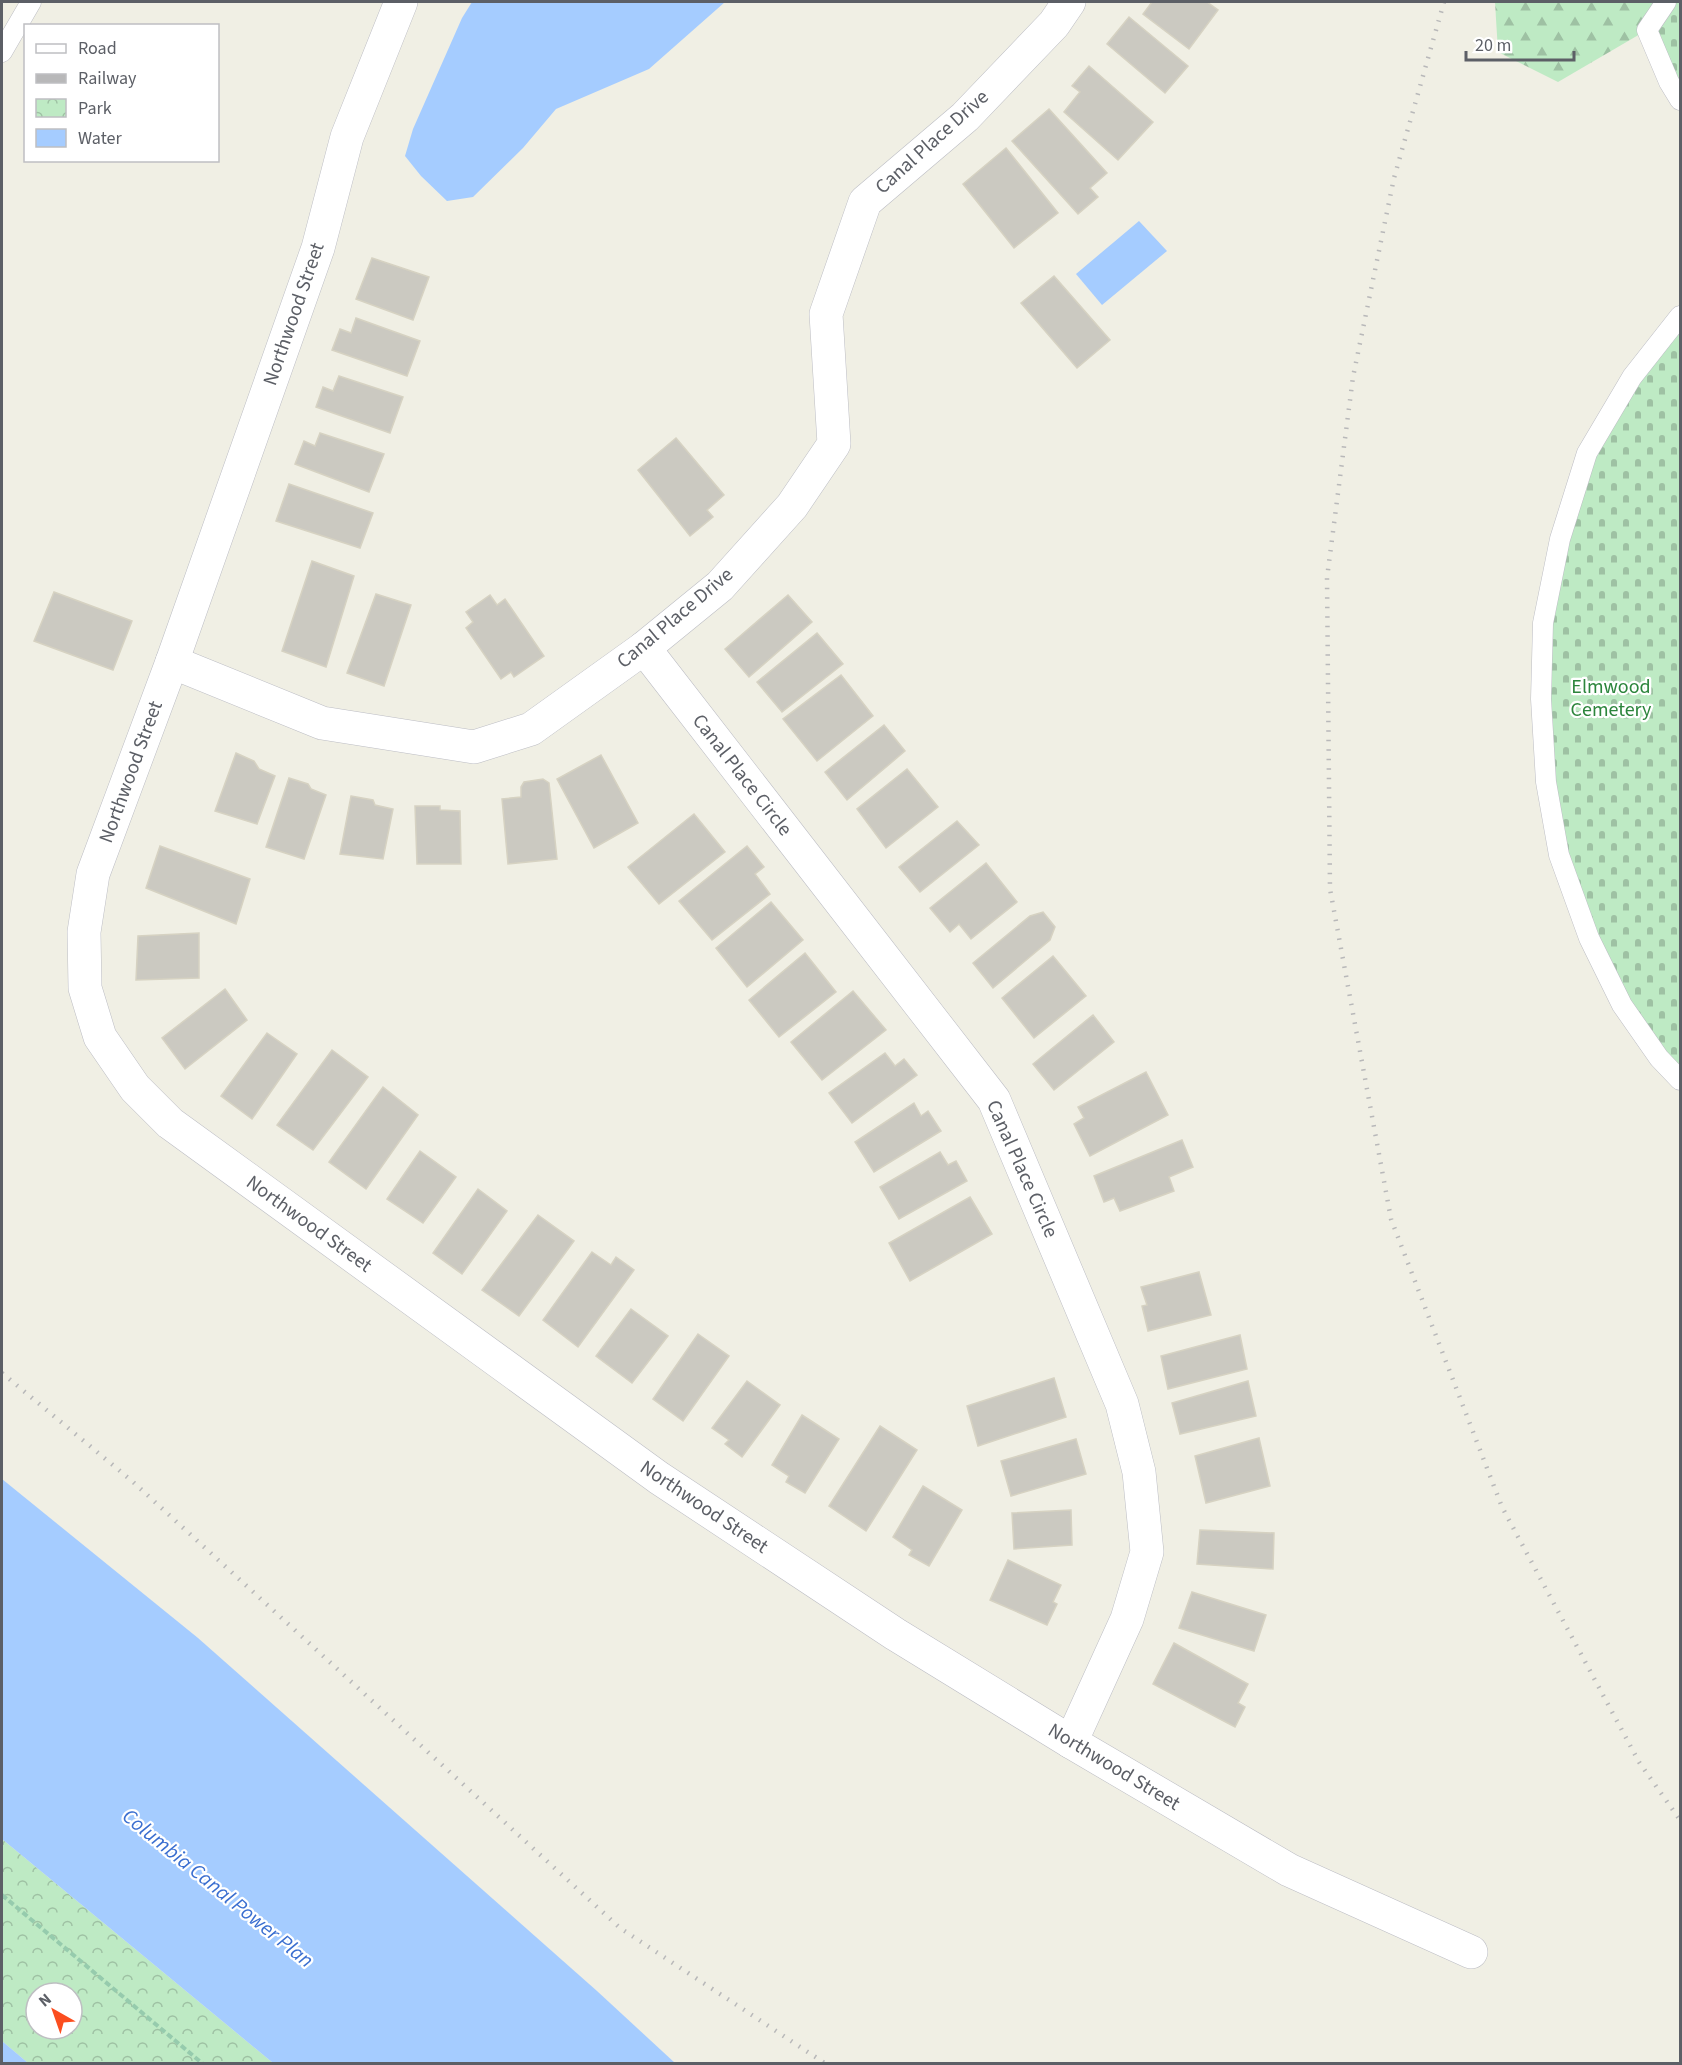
<svg xmlns="http://www.w3.org/2000/svg" width="1682" height="2065" font-family="'Source Sans 3',sans-serif">
  <defs>
    <pattern id="forest-firs" width="22" height="20" patternUnits="userSpaceOnUse" patternTransform="scale(1.5)"><rect width="22" height="20" fill="#beeac4"/><path d="M5 1l3.5 6h-7zM16 11l3.5 6h-7z" fill="#9ec1a3"/></pattern>
    <pattern id="cemetery-stones" width="16" height="16" patternUnits="userSpaceOnUse" patternTransform="scale(1.5)"><rect width="16" height="16" fill="#beeac4"/><path d="M2 7V4a2 2 0 0 1 4 0v3zM10 15v-3a2 2 0 0 1 4 0v3z" fill="#9ec1a3"/></pattern>
    <pattern id="park-crowns" width="20" height="18" patternUnits="userSpaceOnUse" patternTransform="scale(1.5)"><rect width="20" height="18" fill="#beeac4"/><path d="M2 6a3 3 0 1 1 6 0M12 15a3 3 0 1 1 6 0" fill="none" stroke="#9ec1a3"/></pattern>
  </defs>
  <rect width="100%" height="100%" fill="#f0efe4"/>
  <path fill="url(#forest-firs)" d="M1495,2H1666L1647,30L1558,82L1498,52Z"/>
  <g fill="url(#cemetery-stones)">
    <path d="M1666,2H1680V100L1647,30Z"/>
    <path d="M1680,316V1080L1659,1058L1559,855L1543,623L1587,453Z"/>
  </g>
  <path fill="url(#park-crowns)" fill-rule="evenodd" d="M2,1839L273,2063H28L2,2041ZM36,1993H72V2029H36Z"/>
  <g fill="#a5ccff">
    <path d="M472,2H725L649,69L556,109L523,148L473,197L447,201L421,176L405,156L413,129L462,18Z"/>
    <path d="M1139,221L1167,251L1102,305L1076,274Z"/>
    <path d="M2,1479L198,1638L597,1991L675,2063H273L2,1839Z"/>
    <path d="M2,2041L28,2063H2Z"/>
  </g>
  <g fill="#cbc9c1" stroke="#d6d2c2" stroke-width="1.5">
    <path d="M1152,2H1207L1218,10L1189,49L1143,14Z"/>
    <path d="M1129,17L1188,66L1165,93L1107,44Z"/>
    <path d="M1089,66L1153,122L1118,160L1064,112L1080,92L1072,86Z"/>
    <path d="M1049,109L1107,173L1090,188L1098,197L1078,214L1012,141Z"/>
    <path d="M1006,148L1058,213L1014,248L963,184Z"/>
    <path d="M372,258L429,277L413,320L356,299Z"/>
    <path d="M1054,276L1110,340L1077,368L1021,303Z"/>
    <path d="M356,318L420,341L407,376L332,350L340,329L351,333Z"/>
    <path d="M339,376L403,397L390,433L316,407L323,387L333,391Z"/>
    <path d="M320,433L384,454L369,492L295,464L304,441L315,446Z"/>
    <path d="M676,438L724,495L707,510L713,517L690,536L638,470Z"/>
    <path d="M289,484L373,513L360,548L276,521Z"/>
    <path d="M312,561L354,576L326,667L282,651Z"/>
    <path d="M54,592L132,621L113,670L34,641Z"/>
    <path d="M376,594L411,605L384,686L347,673Z"/>
    <path d="M490,595L497,605L505,599L544,656L514,677L511,672L501,679L466,628L473,622L466,612Z"/>
    <path d="M788,595L812,622L749,677L725,649Z"/>
    <path d="M817,633L843,664L782,712L757,682Z"/>
    <path d="M841,675L873,716L817,761L783,719Z"/>
    <path d="M884,725L905,751L847,800L825,772Z"/>
    <path d="M236,753L254,761L259,769L275,776L257,824L215,811Z"/>
    <path d="M601,755L638,823L594,848L557,779Z"/>
    <path d="M907,769L938,807L886,848L857,809Z"/>
    <path d="M289,778L308,784L311,789L326,795L304,859L266,847Z"/>
    <path d="M543,779L549,783L557,859L508,864L502,799L521,797V787L524,782Z"/>
    <path d="M351,796L373,800L375,805L393,809L383,859L340,854Z"/>
    <path d="M415,806H440V810L460,811L461,864H417Z"/>
    <path d="M694,814L725,852L659,904L628,867Z"/>
    <path d="M957,821L979,845L920,892L899,867Z"/>
    <path d="M160,846L250,879L236,924L146,888Z"/>
    <path d="M747,846L764,867L755,874L770,894L712,940L679,901Z"/>
    <path d="M986,863L1017,902L971,939L959,924L950,932L930,908Z"/>
    <path d="M771,902L803,940L747,987L716,948Z"/>
    <path d="M1043,912L1055,927L1050,940L993,988L973,963L1030,916Z"/>
    <path d="M199,933V978L136,980L138,936Z"/>
    <path d="M805,953L836,992L779,1037L749,1000Z"/>
    <path d="M1053,956L1086,996L1034,1038L1002,998Z"/>
    <path d="M225,989L247,1020L185,1069L162,1038Z"/>
    <path d="M853,991L886,1030L822,1080L791,1042Z"/>
    <path d="M1093,1015L1114,1042L1054,1090L1033,1064Z"/>
    <path d="M267,1033L297,1054L252,1119L221,1096Z"/>
    <path d="M332,1050L368,1077L313,1150L277,1125Z"/>
    <path d="M885,1053L895,1066L904,1059L917,1075L852,1123L829,1093Z"/>
    <path d="M1146,1072L1168,1115L1090,1156L1074,1124L1084,1118L1078,1107Z"/>
    <path d="M383,1087L418,1115L366,1189L329,1162Z"/>
    <path d="M914,1103L921,1116L928,1111L941,1131L874,1172L855,1142Z"/>
    <path d="M1182,1140L1193,1167L1169,1177L1174,1191L1120,1211L1114,1198L1104,1202L1094,1176Z"/>
    <path d="M420,1151L456,1177L423,1223L387,1199Z"/>
    <path d="M940,1152L948,1165L956,1161L967,1181L899,1219L880,1187Z"/>
    <path d="M478,1189L507,1211L462,1274L433,1253Z"/>
    <path d="M970,1197L992,1234L910,1281L889,1243Z"/>
    <path d="M538,1215L574,1241L519,1316L482,1290Z"/>
    <path d="M592,1252L611,1265L616,1257L634,1270L578,1347L543,1320Z"/>
    <path d="M1199,1272L1211,1315L1148,1331L1142,1306L1147,1305L1141,1287Z"/>
    <path d="M631,1309L668,1336L632,1383L596,1356Z"/>
    <path d="M698,1334L729,1356L683,1421L653,1399Z"/>
    <path d="M1240,1335L1247,1369L1168,1389L1161,1356Z"/>
    <path d="M1054,1378L1066,1417L978,1446L967,1406Z"/>
    <path d="M747,1381L780,1405L742,1457L725,1444L729,1440L712,1428Z"/>
    <path d="M1248,1381L1256,1416L1180,1434L1172,1403Z"/>
    <path d="M802,1415L839,1439L805,1493L786,1482L789,1476L772,1465Z"/>
    <path d="M880,1426L917,1450L866,1531L829,1506Z"/>
    <path d="M1259,1438L1270,1486L1206,1503L1195,1456Z"/>
    <path d="M1076,1439L1086,1474L1011,1496L1001,1461Z"/>
    <path d="M923,1486L962,1510L929,1566L909,1555L912,1550L893,1537Z"/>
    <path d="M1071,1510L1072,1545L1014,1549L1012,1513Z"/>
    <path d="M1200,1530L1274,1533L1273,1569L1197,1564Z"/>
    <path d="M1008,1560L1061,1585L1053,1602L1057,1604L1047,1625L990,1600Z"/>
    <path d="M1192,1592L1266,1615L1254,1651L1179,1628Z"/>
    <path d="M1174,1643L1248,1684L1238,1703L1245,1707L1235,1727L1153,1684Z"/>
  </g>
  <g fill="none" stroke-linecap="round" stroke-linejoin="round">
    <g stroke="#bcbdc4" stroke-width="21">
      <g id="lane">
        <path d="M1666,2L1647,30L1669,82L1680,100"/>
        <path d="M2,52L31,2"/>
        <path d="M1680,316L1632,377L1587,453L1560,539L1543,623L1541,699L1546,782L1559,855L1589,938L1622,1005L1659,1058L1680,1080"/>
      </g>
    </g>
    <g stroke="#bcbdc4" stroke-width="34">
      <g id="street">
        <path d="M401,2L347,137L318,248L172,662L93,874L84,932L85,988L100,1037L135,1088L170,1123L659,1478L895,1634L1071,1742L1289,1870L1471,1952"/>
        <path d="M644,648L994,1100L1122,1404L1139,1472L1147,1552L1127,1619L1071,1742"/>
        <path d="M172,662L322,723L474,747L531,729L644,648L720,586L792,506L834,444L826,314L865,202L965,117L1054,24L1069,2"/>
      </g>
    </g>
    <path stroke="#96cbad" stroke-width="4" stroke-dasharray="6 3" stroke-linecap="butt" d="M2,1895L203,2064"/>
    <use href="#lane" stroke="#fff" stroke-width="20"/>
    <use href="#street" stroke="#fff" stroke-width="33"/>
    <g stroke="#b8b8b9" stroke-width="4.5" stroke-dasharray="1.5 8" stroke-linecap="butt">
      <path d="M1444,2L1394,178L1353,377L1327,578L1330,889L1391,1219L1502,1507L1639,1762L1680,1820"/>
      <path d="M2,1373L132,1481L620,1928L826,2064"/>
    </g>
  </g>
  <g text-anchor="middle" dominant-baseline="central" stroke-width="4.5" stroke-linejoin="round" paint-order="stroke">
    <g font-size="20" fill="#5c5f66" stroke="#fff">
      <text transform="translate(932 142) rotate(-42)">Canal Place Drive</text>
      <text transform="translate(294 314) rotate(-71)">Northwood Street</text>
      <text transform="translate(675 618) rotate(-40)">Canal Place Drive</text>
      <text transform="translate(131 772) rotate(-70)">Northwood Street</text>
      <text transform="translate(742 775) rotate(52)">Canal Place Circle</text>
      <text transform="translate(1022 1169) rotate(66)">Canal Place Circle</text>
      <text transform="translate(309 1224) rotate(36)">Northwood Street</text>
      <text transform="translate(704 1507) rotate(34)">Northwood Street</text>
      <text transform="translate(1114 1767) rotate(31)">Northwood Street</text>
    </g>
    <g font-size="20" fill="#2c853c" stroke="#fff">
      <text x="1611" y="687">Elmwood<tspan x="1611" dy="23">Cemetery</tspan></text>
    </g>
    <g font-size="21" font-style="italic" fill="#3b6fd0" stroke="#fff">
      <text transform="translate(218 1888) rotate(39)">Columbia Canal Power Plan</text>
    </g>
  </g>
  <rect width="1682" height="2065" fill="none" stroke="#5c5f66" stroke-width="6"/>
  <rect x="24" y="24" width="195" height="138" fill="#ffffff" stroke="#bebfc2" stroke-width="1.5"/>
  <rect x="36" y="44" width="30" height="9" fill="#ffffff" stroke="#bebfc2" stroke-width="1.5"/>
  <text x="78" y="54" font-size="18" fill="#5c5f66">Road</text>
  <rect x="36" y="74" width="30" height="9" fill="#b8b8b9" stroke="#bebfc2" stroke-width="1.5"/>
  <text x="78" y="84" font-size="18" fill="#5c5f66">Railway</text>
  <rect x="36" y="99" width="30" height="18" fill="url(#park-crowns)" stroke="#bebfc2" stroke-width="1.5"/>
  <text x="78" y="114" font-size="18" fill="#5c5f66">Park</text>
  <rect x="36" y="129" width="30" height="18" fill="#a5ccff" stroke="#bebfc2" stroke-width="1.5"/>
  <text x="78" y="144" font-size="18" fill="#5c5f66">Water</text>
  <g transform="translate(54 2011) rotate(320)"><circle r="28" fill="#ffffff" stroke="#bebfc2" stroke-width="1.5"/>
  <path d="M0-4.5L10 22L0 15L-10 22Z" fill="#fb4e1f"/>
  <text y="-9" font-size="16" font-weight="bold" text-anchor="middle" fill="#5c5f66">N</text>
  </g>
  <path d="M1466 51v9h108v-9" fill="none" stroke="#5c5f66" stroke-width="3"/>
  <text x="1475" y="51" font-size="18" fill="#5c5f66" stroke="#ffffff" stroke-width="4.5" paint-order="stroke">20 m</text>
</svg>
